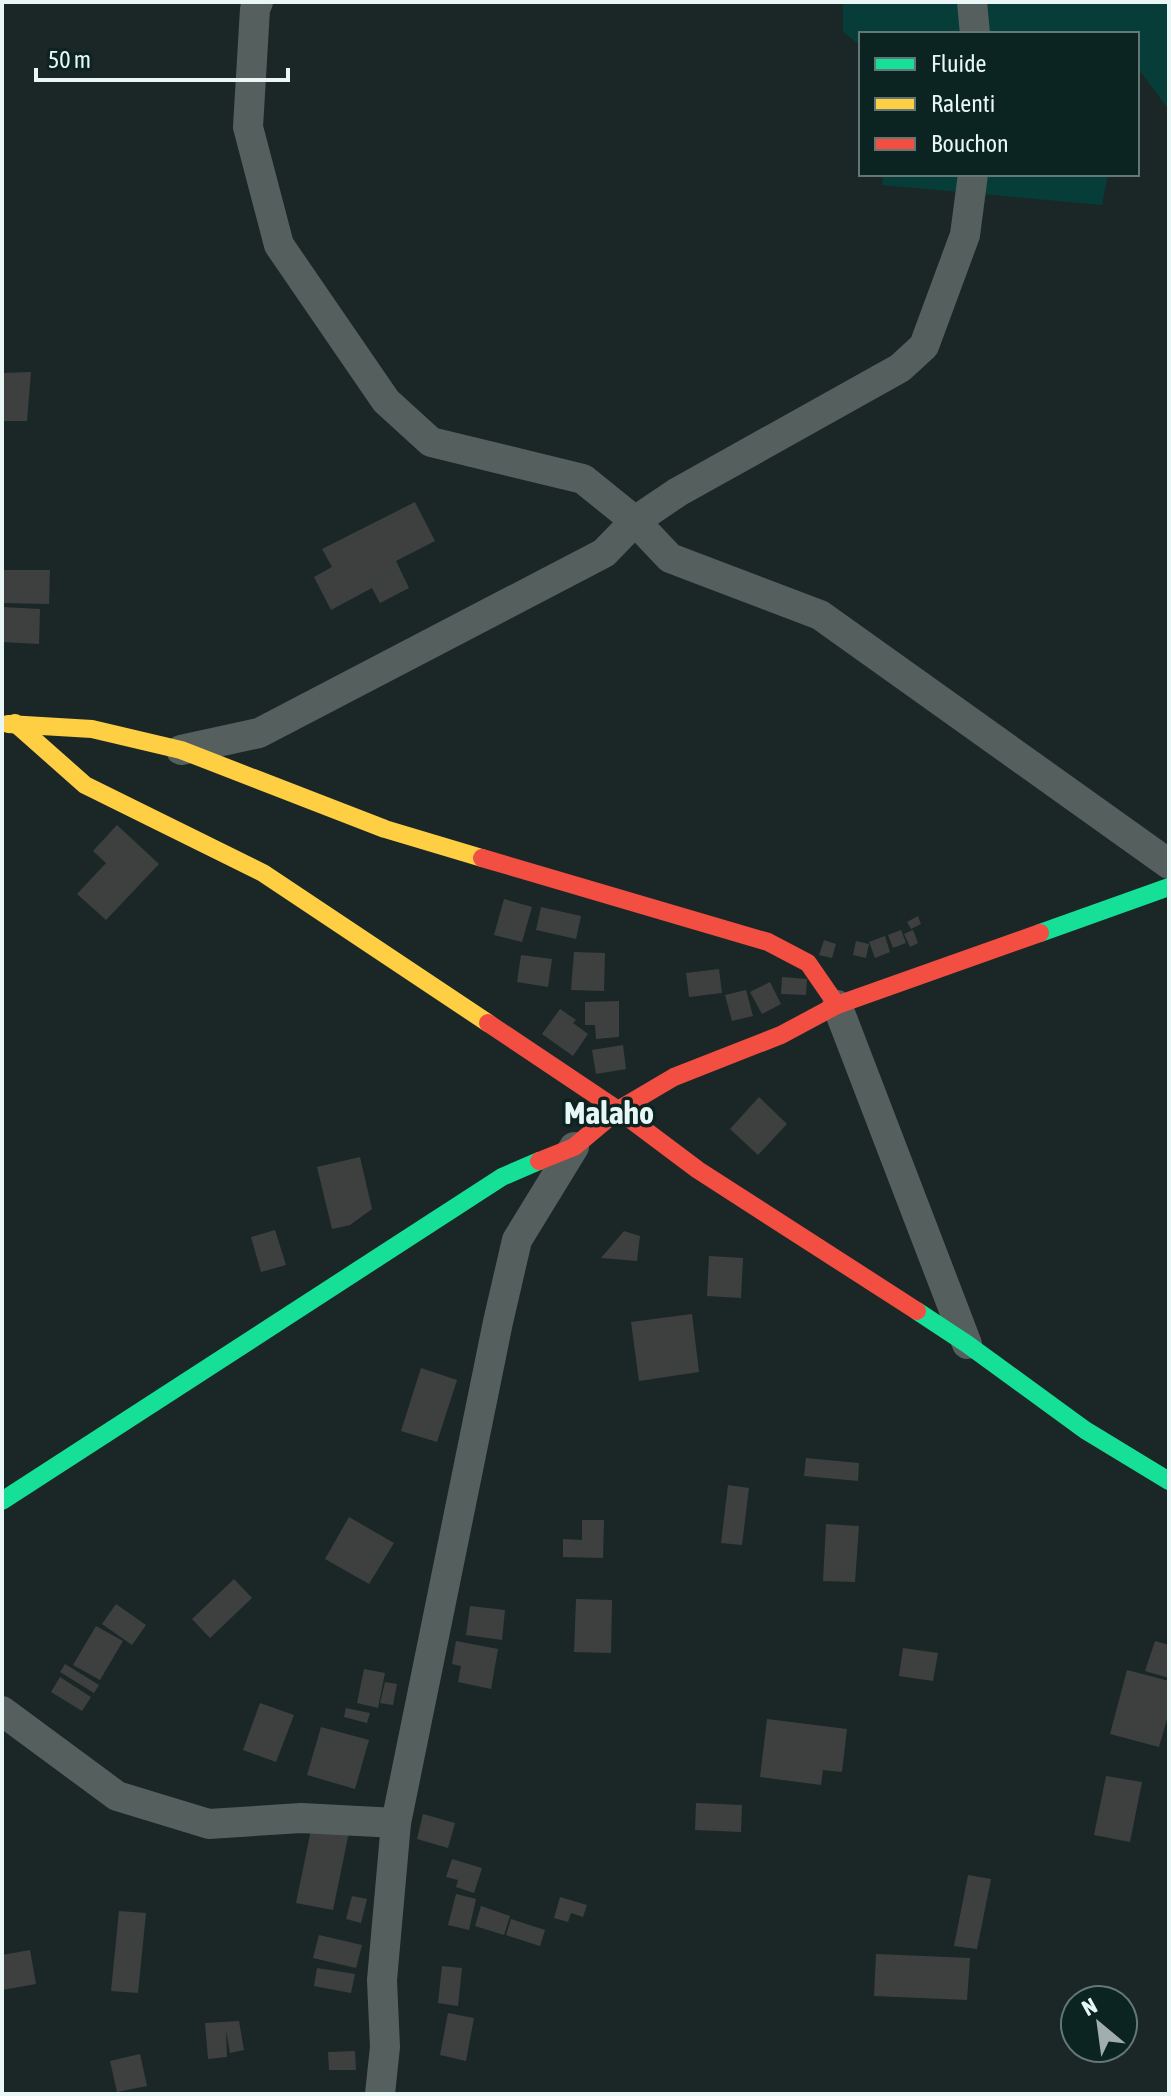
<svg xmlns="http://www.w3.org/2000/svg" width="1171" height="2096" font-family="'Asap Condensed',sans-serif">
  <rect width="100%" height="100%" fill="#1b2726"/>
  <g fill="#063d39">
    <path d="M843,2H1169V110L1137,67V34H861V46L843,32Z"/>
    <path d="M883,174H1108L1102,205L882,185Z"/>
  </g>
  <g fill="#3d403e">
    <path d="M31,372L27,421H2V373Z"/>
    <path d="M415,502L435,541L396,561L409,588L380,603L372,588L331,610L314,577L332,567L322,549Z"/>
    <path d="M2,570H50L49,604L2,603Z"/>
    <path d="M2,607L40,609L39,644L2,642Z"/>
    <path d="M117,825L159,864L106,920L77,894L106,863L93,851Z"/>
    <path d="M504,899L532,907L522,942L494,935Z"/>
    <path d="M541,907L581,916L576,939L536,930Z"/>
    <path d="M918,916L921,924L911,929L907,922Z"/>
    <path d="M901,930L906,943L893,948L888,935Z"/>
    <path d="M913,930L918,943L910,947L904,934Z"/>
    <path d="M885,936L890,952L875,958L869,942Z"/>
    <path d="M824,940L836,944L832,958L819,955Z"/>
    <path d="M856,941L869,944L866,958L853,955Z"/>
    <path d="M574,952L605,953L604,991L571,990Z"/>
    <path d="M521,955L552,959L548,987L517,982Z"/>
    <path d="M719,969L722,993L689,997L686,973Z"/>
    <path d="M782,977L807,979L806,995L781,994Z"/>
    <path d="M770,982L781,1004L762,1014L750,992Z"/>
    <path d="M746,990L753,1016L732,1021L725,995Z"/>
    <path d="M619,1001V1037L596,1039L595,1025H585V1002Z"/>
    <path d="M560,1009L576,1020L573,1023L588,1034L573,1056L542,1034Z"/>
    <path d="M623,1045L626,1069L596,1074L592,1050Z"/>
    <path d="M759,1097L787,1124L758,1155L730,1129Z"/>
    <path d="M360,1157L372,1209L350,1225L332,1229L317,1167Z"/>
    <path d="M275,1230L286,1265L261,1272L251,1237Z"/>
    <path d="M624,1231L640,1236L637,1261L601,1258Z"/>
    <path d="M709,1256L743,1258L741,1298L707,1296Z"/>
    <path d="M692,1314L699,1372L639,1381L631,1322Z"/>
    <path d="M421,1368L457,1380L437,1442L401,1431Z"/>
    <path d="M806,1458L859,1463L858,1481L804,1476Z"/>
    <path d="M728,1485L749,1488L742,1545L721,1543Z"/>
    <path d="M349,1517L394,1543L369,1584L325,1559Z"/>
    <path d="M582,1520H604L603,1558L563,1557V1539L582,1540Z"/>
    <path d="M826,1524L859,1526L855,1582L823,1581Z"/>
    <path d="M234,1579L252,1598L210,1638L192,1619Z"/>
    <path d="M576,1599L612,1600L611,1653L574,1652Z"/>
    <path d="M116,1604L146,1625L132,1645L102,1624Z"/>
    <path d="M470,1606L505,1610L502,1640L466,1635Z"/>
    <path d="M96,1626L123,1641L100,1680L73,1665Z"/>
    <path d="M456,1641L498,1649L491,1689L458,1682L461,1666L452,1664Z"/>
    <path d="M1155,1641L1169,1645V1678L1145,1671Z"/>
    <path d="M903,1648L938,1653L933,1681L899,1676Z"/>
    <path d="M65,1664L99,1685L94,1693L60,1672Z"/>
    <path d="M364,1669L385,1673L378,1708L357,1703Z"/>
    <path d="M1127,1670L1169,1681V1712L1159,1747L1110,1734Z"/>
    <path d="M60,1677L91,1697L82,1711L51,1692Z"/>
    <path d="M385,1682L397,1684L393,1705L380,1703Z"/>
    <path d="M260,1703L294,1715L276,1762L243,1750Z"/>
    <path d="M346,1708L370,1713L367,1723L344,1717Z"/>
    <path d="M767,1719L847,1729L842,1772L823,1770L821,1785L760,1777Z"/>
    <path d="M321,1727L369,1740L355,1789L307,1775Z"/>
    <path d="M1106,1776L1142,1782L1130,1842L1094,1835Z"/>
    <path d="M696,1803L742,1805L741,1832L695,1830Z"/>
    <path d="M423,1814L455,1823L448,1848L417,1839Z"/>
    <path d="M312,1825L349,1832L333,1910L296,1903Z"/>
    <path d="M452,1859L482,1868L474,1893L456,1887L458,1880L446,1877Z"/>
    <path d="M968,1875L991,1879L977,1949L954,1946Z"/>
    <path d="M456,1894L476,1899L469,1930L448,1925Z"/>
    <path d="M352,1896L367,1899L361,1923L346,1919Z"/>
    <path d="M560,1897L587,1905L583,1917L571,1913L568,1922L554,1918Z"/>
    <path d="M481,1906L510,1916L504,1935L475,1926Z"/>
    <path d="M119,1911L146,1913L138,1993L111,1991Z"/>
    <path d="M511,1919L545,1930L540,1946L506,1935Z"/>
    <path d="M319,1935L362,1945L356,1968L313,1958Z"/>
    <path d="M30,1950L36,1984L2,1990V1955Z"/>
    <path d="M876,1954L970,1958L967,2000L874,1996Z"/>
    <path d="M442,1966L462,1968L458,2006L438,2003Z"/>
    <path d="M317,1968L355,1974L351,1993L314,1986Z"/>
    <path d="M448,2013L474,2018L466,2061L440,2055Z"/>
    <path d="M239,2021L244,2050L230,2053L226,2030L227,2057L208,2059L205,2023Z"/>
    <path d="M355,2051L356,2070H329L328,2052Z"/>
    <path d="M140,2054L147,2086L117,2092L110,2061Z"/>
  </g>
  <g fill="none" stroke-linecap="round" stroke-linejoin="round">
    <g stroke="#555f5e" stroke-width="30">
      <path d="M258,2L255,9L248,127L279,245L386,401L431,442L583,479L635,521L670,558L820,615L1169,864"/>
      <path d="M972,2L975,34"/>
      <path d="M181,750L259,733L604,553L635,521L678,492L900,368L924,346L965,235L973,174"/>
      <path d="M837,1005L967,1344"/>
      <path d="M2,1711L117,1796L209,1824L301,1818L396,1823"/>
      <path d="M380,2094L385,2047L382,1980L396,1823L498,1322L517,1240L574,1147"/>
    </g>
    <g stroke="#16e098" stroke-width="18">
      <path d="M1040,933L1169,887"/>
      <path d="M917,1311L967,1344L1085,1430L1169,1481"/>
      <path d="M2,1501L502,1177L539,1161"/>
    </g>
    <g stroke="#ffcf43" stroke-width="18">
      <path d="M15,723L85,785L263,873L488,1023"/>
      <path d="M8,724L92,729L181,750L385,829L482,858"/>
    </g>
    <g stroke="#f24e42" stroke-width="18">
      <path d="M482,858L768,942L808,963L837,1005"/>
      <path d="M488,1023L618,1110L698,1170L917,1311"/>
      <path d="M539,1161L574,1147L618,1110L674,1077L781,1035L837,1005L1040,933"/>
    </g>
  </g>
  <g text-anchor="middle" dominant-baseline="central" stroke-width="7" stroke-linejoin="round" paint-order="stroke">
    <g font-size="32" font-weight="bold" fill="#e8f7f5" stroke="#0b2421">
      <text x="609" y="1112">Malaho</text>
    </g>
  </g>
  <rect width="1171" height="2096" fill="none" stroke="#e8f7f5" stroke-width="8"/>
  <rect x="859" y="32" width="280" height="144" fill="#0b2421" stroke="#637876" stroke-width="2"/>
  <rect x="875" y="58" width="40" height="12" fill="#16e098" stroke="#637876" stroke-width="2"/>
  <text x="931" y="72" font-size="24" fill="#e8f7f5">Fluide</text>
  <rect x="875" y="98" width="40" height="12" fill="#ffcf43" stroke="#637876" stroke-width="2"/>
  <text x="931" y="112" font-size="24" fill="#e8f7f5">Ralenti</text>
  <rect x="875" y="138" width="40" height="12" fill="#f24e42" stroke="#637876" stroke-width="2"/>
  <text x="931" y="152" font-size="24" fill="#e8f7f5">Bouchon</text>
  <g transform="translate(1099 2024) rotate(331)"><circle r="38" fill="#0b2421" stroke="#637876" stroke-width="2"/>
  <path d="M0-6L14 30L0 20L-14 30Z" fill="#a0aead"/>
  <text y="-12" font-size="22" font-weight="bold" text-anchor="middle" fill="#e8f7f5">N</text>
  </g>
  <path d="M36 68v12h252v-12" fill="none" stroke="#e8f7f5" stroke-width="4"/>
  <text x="48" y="68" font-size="24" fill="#e8f7f5" stroke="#0b2421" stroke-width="6" paint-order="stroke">50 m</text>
</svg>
